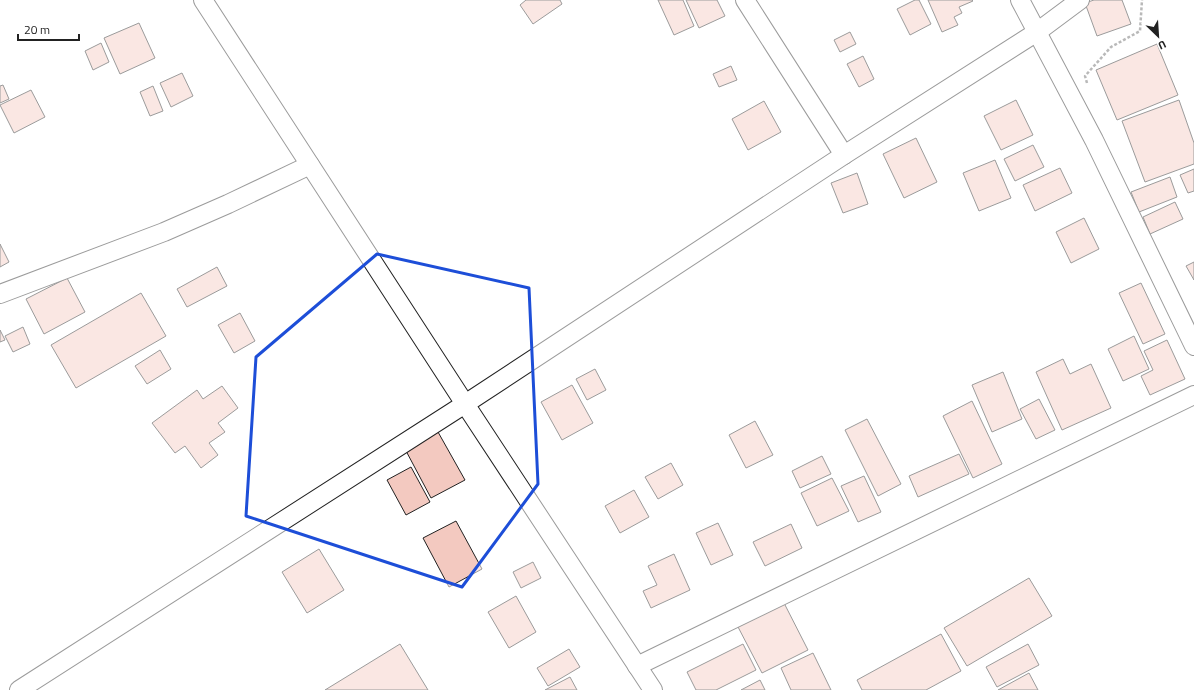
<svg xmlns="http://www.w3.org/2000/svg" width="1194" height="690" font-family="'Titillium Web',sans-serif">
  <rect width="100%" height="100%" fill="#fff"/>
  <g fill="#f3c9c0" stroke="#222">
    <path d="M526,0H560L562,4L533,24L520,5Z"/>
    <path d="M658,0H683L694,26L674,35Z"/>
    <path d="M686,0H717L725,16L699,28Z"/>
    <path d="M915,0H919L931,24L910,35L897,9Z"/>
    <path d="M928,0H972L973,1L959,7L962,13L954,17L958,25L942,32Z"/>
    <path d="M1094,0H1122L1131,24L1097,36L1085,3Z"/>
    <path d="M139,23L155,58L120,74L104,38Z"/>
    <path d="M850,32L856,44L840,52L834,40Z"/>
    <path d="M101,43L109,62L93,70L85,51Z"/>
    <path d="M1157,44L1178,95L1117,120L1096,70Z"/>
    <path d="M863,56L874,79L859,87L847,64Z"/>
    <path d="M731,66L737,80L719,87L713,74Z"/>
    <path d="M182,73L193,96L171,107L160,83Z"/>
    <path d="M3,85L9,99L0,103V86Z"/>
    <path d="M153,86L163,111L150,116L140,92Z"/>
    <path d="M31,90L45,117L14,133L0,105Z"/>
    <path d="M1016,100L1033,135L1001,150L984,116Z"/>
    <path d="M1179,100L1194,143V164L1145,182L1122,121Z"/>
    <path d="M764,101L781,132L748,150L732,119Z"/>
    <path d="M916,138L937,182L904,198L883,154Z"/>
    <path d="M1033,145L1044,167L1015,181L1004,159Z"/>
    <path d="M995,160L1011,198L979,211L963,173Z"/>
    <path d="M1060,168L1072,193L1035,211L1023,185Z"/>
    <path d="M1194,169V191L1188,193L1180,175Z"/>
    <path d="M857,173L868,204L843,213L831,183Z"/>
    <path d="M1170,177L1177,197L1139,212L1131,192Z"/>
    <path d="M1175,202L1183,219L1150,234L1143,217Z"/>
    <path d="M1084,218L1099,249L1071,263L1056,232Z"/>
    <path d="M0,244L9,262L0,267Z"/>
    <path d="M1194,262V280L1186,266Z"/>
    <path d="M217,267L227,286L187,307L177,289Z"/>
    <path d="M67,278L85,312L44,334L26,299Z"/>
    <path d="M1141,283L1165,334L1143,344L1119,293Z"/>
    <path d="M141,293L166,336L76,388L51,345Z"/>
    <path d="M240,313L255,341L234,353L218,325Z"/>
    <path d="M23,327L30,344L13,352L5,336Z"/>
    <path d="M0,330L5,340L0,342Z"/>
    <path d="M1134,336L1149,369L1123,381L1108,349Z"/>
    <path d="M1167,340L1185,379L1150,395L1141,376L1153,370L1144,351Z"/>
    <path d="M160,350L171,369L147,384L135,366Z"/>
    <path d="M1063,359L1070,374L1091,364L1111,408L1062,430L1036,372Z"/>
    <path d="M595,369L606,390L587,400L576,379Z"/>
    <path d="M1003,372L1022,419L992,432L972,385Z"/>
    <path d="M572,385L593,423L562,440L541,402Z"/>
    <path d="M222,386L238,408L218,423L225,432L209,443L218,455L201,468L185,446L175,453L152,423L197,390L203,399Z"/>
    <path d="M1039,399L1055,430L1036,439L1020,409Z"/>
    <path d="M972,401L1002,464L973,478L943,416Z"/>
    <path d="M867,419L901,484L878,496L845,430Z"/>
    <path d="M755,421L773,455L746,468L729,435Z"/>
    <path d="M438,432L465,480L431,498L405,449Z"/>
    <path d="M959,454L969,474L918,497L909,476Z"/>
    <path d="M822,456L831,474L800,488L792,471Z"/>
    <path d="M671,463L683,485L658,499L645,477Z"/>
    <path d="M411,467L430,502L406,515L387,480Z"/>
    <path d="M864,476L881,512L858,522L841,486Z"/>
    <path d="M832,478L849,511L817,526L801,493Z"/>
    <path d="M634,490L649,517L620,533L605,506Z"/>
    <path d="M456,521L482,569L449,587L423,538Z"/>
    <path d="M718,523L733,555L711,565L696,533Z"/>
    <path d="M791,524L802,548L765,566L753,542Z"/>
    <path d="M319,549L344,590L307,613L282,572Z"/>
    <path d="M674,554L690,590L651,608L643,591L657,585L648,566Z"/>
    <path d="M533,562L541,578L521,588L513,572Z"/>
    <path d="M1029,578L1052,616L967,666L944,628Z"/>
    <path d="M516,596L536,632L509,648L488,612Z"/>
    <path d="M783,601L808,650L762,673L737,625Z"/>
    <path d="M941,634L961,671L926,690H862L857,680Z"/>
    <path d="M400,644L428,690H325Z"/>
    <path d="M743,644L756,670L716,690H696L687,672Z"/>
    <path d="M1028,644L1039,665L997,687L986,667Z"/>
    <path d="M569,649L580,667L548,686L537,668Z"/>
    <path d="M813,653L831,690H791L781,668Z"/>
    <path d="M1029,673L1038,690H998Z"/>
    <path d="M570,677L577,690H545Z"/>
    <path d="M760,680L765,690H741Z"/>
  </g>
  <g fill="none" stroke-linecap="round" stroke-linejoin="round">
    <g stroke="#222" stroke-width="20">
      <g id="minor">
        <path d="M203,0L465,404L653,690"/>
        <path d="M745,0L844,155"/>
        <path d="M1020,0L1094,140L1194,346"/>
        <path d="M0,294L164,232L228,204L310,165"/>
        <path d="M637,666L1194,395"/>
        <path d="M19,690L465,404L844,155L1037,32L1080,0"/>
      </g>
    </g>
    <path stroke="#646464" stroke-width="2.5" stroke-dasharray="3 2" stroke-linecap="butt" d="M1087,83L1085,76L1111,47L1140,31L1142,0"/>
    <use href="#minor" stroke="#fff" stroke-width="18"/>
  </g>
  <path d="M0 0H1194V690H0ZM377,254L529,288L538,484L462,587L246,516L256,357Z" fill="#fff" fill-opacity=".55" fill-rule="evenodd"/>
  <path fill="none" stroke="#1d4ed8" stroke-width="3" stroke-linejoin="round" d="M377,254L529,288L538,484L462,587L246,516L256,357Z"/>
  <g transform="translate(1158 36) rotate(155)" stroke="#ffffff" stroke-width="3" paint-order="stroke">
  <path d="M0-3L7 15L0 10L-7 15Z" fill="#222222"/>
  <text y="-6" font-size="11" font-weight="bold" text-anchor="middle" fill="#222222">U</text>
  </g>
  <path d="M18 34v6h61v-6" fill="none" stroke="#222222" stroke-width="2"/>
  <text x="24" y="34" font-size="12" fill="#222222" stroke="#ffffff" stroke-width="3" paint-order="stroke">20 m</text>
</svg>
